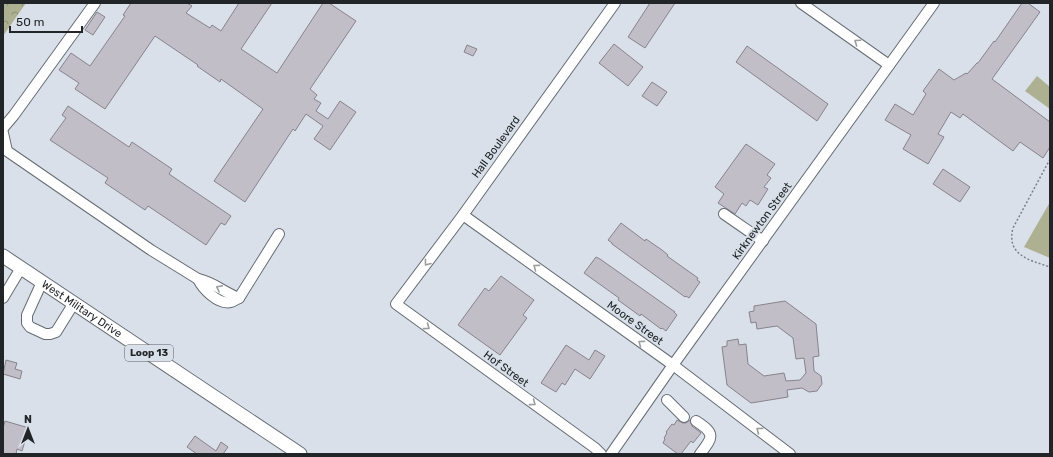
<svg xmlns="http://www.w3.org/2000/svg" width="1053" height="457" font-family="Rubik,sans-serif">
  <defs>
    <pattern id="forest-crowns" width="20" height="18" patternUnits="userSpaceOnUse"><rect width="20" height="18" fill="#adb192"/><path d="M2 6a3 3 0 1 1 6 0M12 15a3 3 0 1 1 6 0" fill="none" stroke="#8c9077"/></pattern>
  </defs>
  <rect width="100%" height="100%" fill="#d9e0e9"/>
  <g fill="#adb192">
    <path d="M1037,76L1050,87V109L1025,91Z"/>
    <path d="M1050,202V258L1024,247Z"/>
  </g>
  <path fill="url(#forest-crowns)" d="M3,3H26L3,36Z"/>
  <g fill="#c2bec8" stroke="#87838c">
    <path d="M131,3H187L192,6L186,13L210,28L212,25L221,31L239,3H272L241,49L277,73L323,3H329L356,21L310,89L317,95L314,99L321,103L316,111L328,119L340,101L356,112L330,150L314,139L323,126L306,114L295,131L293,129L245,202L214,181L263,109L221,79L220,82L197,66L198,65L155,36L105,109L75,89L79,83L59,70L71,53L90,66L125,16L123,15Z"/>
    <path d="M650,3H675L645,48L628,37Z"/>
    <path d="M1022,3H1028L1040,12L992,79L1050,122V147L1043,158L1020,142L1013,151L963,114L960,118L951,112L938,134L944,137L928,164L903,149L911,135L885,120L895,104L913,115L926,94L923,91L939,69L954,80L966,73L967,74L977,63H978L994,41L995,42Z"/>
    <path d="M97,12L105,17L93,35L85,30Z"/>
    <path d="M614,44L643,67L628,86L599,63Z"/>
    <path d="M467,45L477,49L473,56L464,52Z"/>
    <path d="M747,46L828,104L817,121L736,62Z"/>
    <path d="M652,82L667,92L657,106L642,96Z"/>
    <path d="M68,106L129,147L132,142L172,169L169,174L231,216L225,225L221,223L206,245L148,206L145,210L105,183L108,178L50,140L66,118L62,115Z"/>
    <path d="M746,144L775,164L767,175L771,178L764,187L768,189L758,205L750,200L746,206L742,203L735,214L718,203L724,194L715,187Z"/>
    <path d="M943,169L970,187L960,202L933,184Z"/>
    <path d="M621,223L645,241L646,239L662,250L668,255L667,256L698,278L697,280L700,282L689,298L686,296L685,297L612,244V243L608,240Z"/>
    <path d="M596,257L600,259L675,312H674L677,315L666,331L662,328L661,329L641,314L640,316L618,300L619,298L584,273Z"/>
    <path d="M501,276L534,300L523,315L527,318L500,355L458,325L485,288L489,291Z"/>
    <path d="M785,301L816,324L819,356L813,357L814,371L821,376L822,384L817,391L809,392L802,388L787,390L788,397L751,403L727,385L722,347L727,346V341L738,339L739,345L746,344L748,364L764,376L784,373L786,381L800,380L806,373L804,358L796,359L793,338L777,326L757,329L756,322L751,323L749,312L754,311V306Z"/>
    <path d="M566,345L589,360L595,350L605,356L590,379L575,369L565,385L562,383L556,392L541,383Z"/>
    <path d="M6,360L17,363L15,369L22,371L20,379L3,374Z"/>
    <path d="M677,420L683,423H686L690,420L692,426L701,433L693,443L691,441L681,454H678L663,443L665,439L664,438L667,433L666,432L672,424L674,425Z"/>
    <path d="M5,421L29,428L22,451L17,449L16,454H3V428Z"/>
    <path d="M195,436L216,451L221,442L228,447L223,454H197L187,447Z"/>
  </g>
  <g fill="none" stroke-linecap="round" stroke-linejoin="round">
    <g stroke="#666c74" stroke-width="12">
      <g id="minor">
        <path d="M801,3L889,65"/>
        <path d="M3,128L14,115L95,3"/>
        <path d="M3,133L7,151L151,250L198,279C213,282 225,293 239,298"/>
        <path d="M724,214L763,241"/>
        <path d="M463,215L673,365L790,454"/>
        <path d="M198,279C203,289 218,305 231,302C234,301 237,299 239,298L279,234"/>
        <path d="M42,282L27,315V323L30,327L45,334H50L56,332L74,303"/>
        <path d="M3,298L21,268"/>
        <path d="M667,400L684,417"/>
        <path d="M696,421C716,434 713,437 700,454"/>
        <path d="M601,454L595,448L396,304L463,215L615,3"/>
        <path d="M611,454L673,365L934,3"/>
      </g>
    </g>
    <g stroke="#666c74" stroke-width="15">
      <g id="major">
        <path id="s1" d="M3,256L300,454"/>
      </g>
    </g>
    <path stroke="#7c8086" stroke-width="1.5" stroke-dasharray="2 2" stroke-linecap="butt" d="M1050,159L1013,228C1006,255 1029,260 1050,267"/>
    <use href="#minor" stroke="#fff" stroke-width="10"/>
    <use href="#major" stroke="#fff" stroke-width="13"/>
  </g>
  <defs><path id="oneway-chevron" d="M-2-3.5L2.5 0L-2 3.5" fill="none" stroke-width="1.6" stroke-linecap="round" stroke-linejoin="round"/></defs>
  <g stroke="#9c9d9e">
    <use href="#oneway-chevron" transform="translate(857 42) rotate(-145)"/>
    <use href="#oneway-chevron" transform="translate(427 263) rotate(127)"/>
    <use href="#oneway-chevron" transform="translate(536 267) rotate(-144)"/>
    <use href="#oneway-chevron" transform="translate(219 288) rotate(-152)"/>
    <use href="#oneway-chevron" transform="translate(427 327) rotate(36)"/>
    <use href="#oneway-chevron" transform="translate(641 343) rotate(-144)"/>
    <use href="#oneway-chevron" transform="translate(533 403) rotate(36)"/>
    <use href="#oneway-chevron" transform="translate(759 430) rotate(-143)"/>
  </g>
  <g text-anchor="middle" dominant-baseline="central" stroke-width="4" stroke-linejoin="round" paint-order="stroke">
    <rect fill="#d9e0e9" stroke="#595d62" stroke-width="1" x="125" y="345" width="48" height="16" rx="3"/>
    <g font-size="10" font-weight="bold" fill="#222528">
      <text x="149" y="353">Loop 13</text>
    </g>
    <g font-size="11" fill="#222528" stroke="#d9e0e9">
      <text transform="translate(496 147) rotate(-54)">Hall Boulevard</text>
      <text transform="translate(762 221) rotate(-54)">Kirknewton Street</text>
      <text stroke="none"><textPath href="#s1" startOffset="95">West Military Drive</textPath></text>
      <text transform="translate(635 323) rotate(36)">Moore Street</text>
      <text transform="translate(506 369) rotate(36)">Hof Street</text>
    </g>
  </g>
  <rect width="1053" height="457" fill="none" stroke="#222528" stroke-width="8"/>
  <g transform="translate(28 429)" stroke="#d9e0e9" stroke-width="3" paint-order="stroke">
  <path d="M0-3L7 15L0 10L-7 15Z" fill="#222528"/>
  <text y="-6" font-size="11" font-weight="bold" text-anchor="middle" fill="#222528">N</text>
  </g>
  <path d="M10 26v6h72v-6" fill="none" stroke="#222528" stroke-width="2"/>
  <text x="16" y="26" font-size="12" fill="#222528" stroke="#d9e0e9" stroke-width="3" paint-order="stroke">50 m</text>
</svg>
